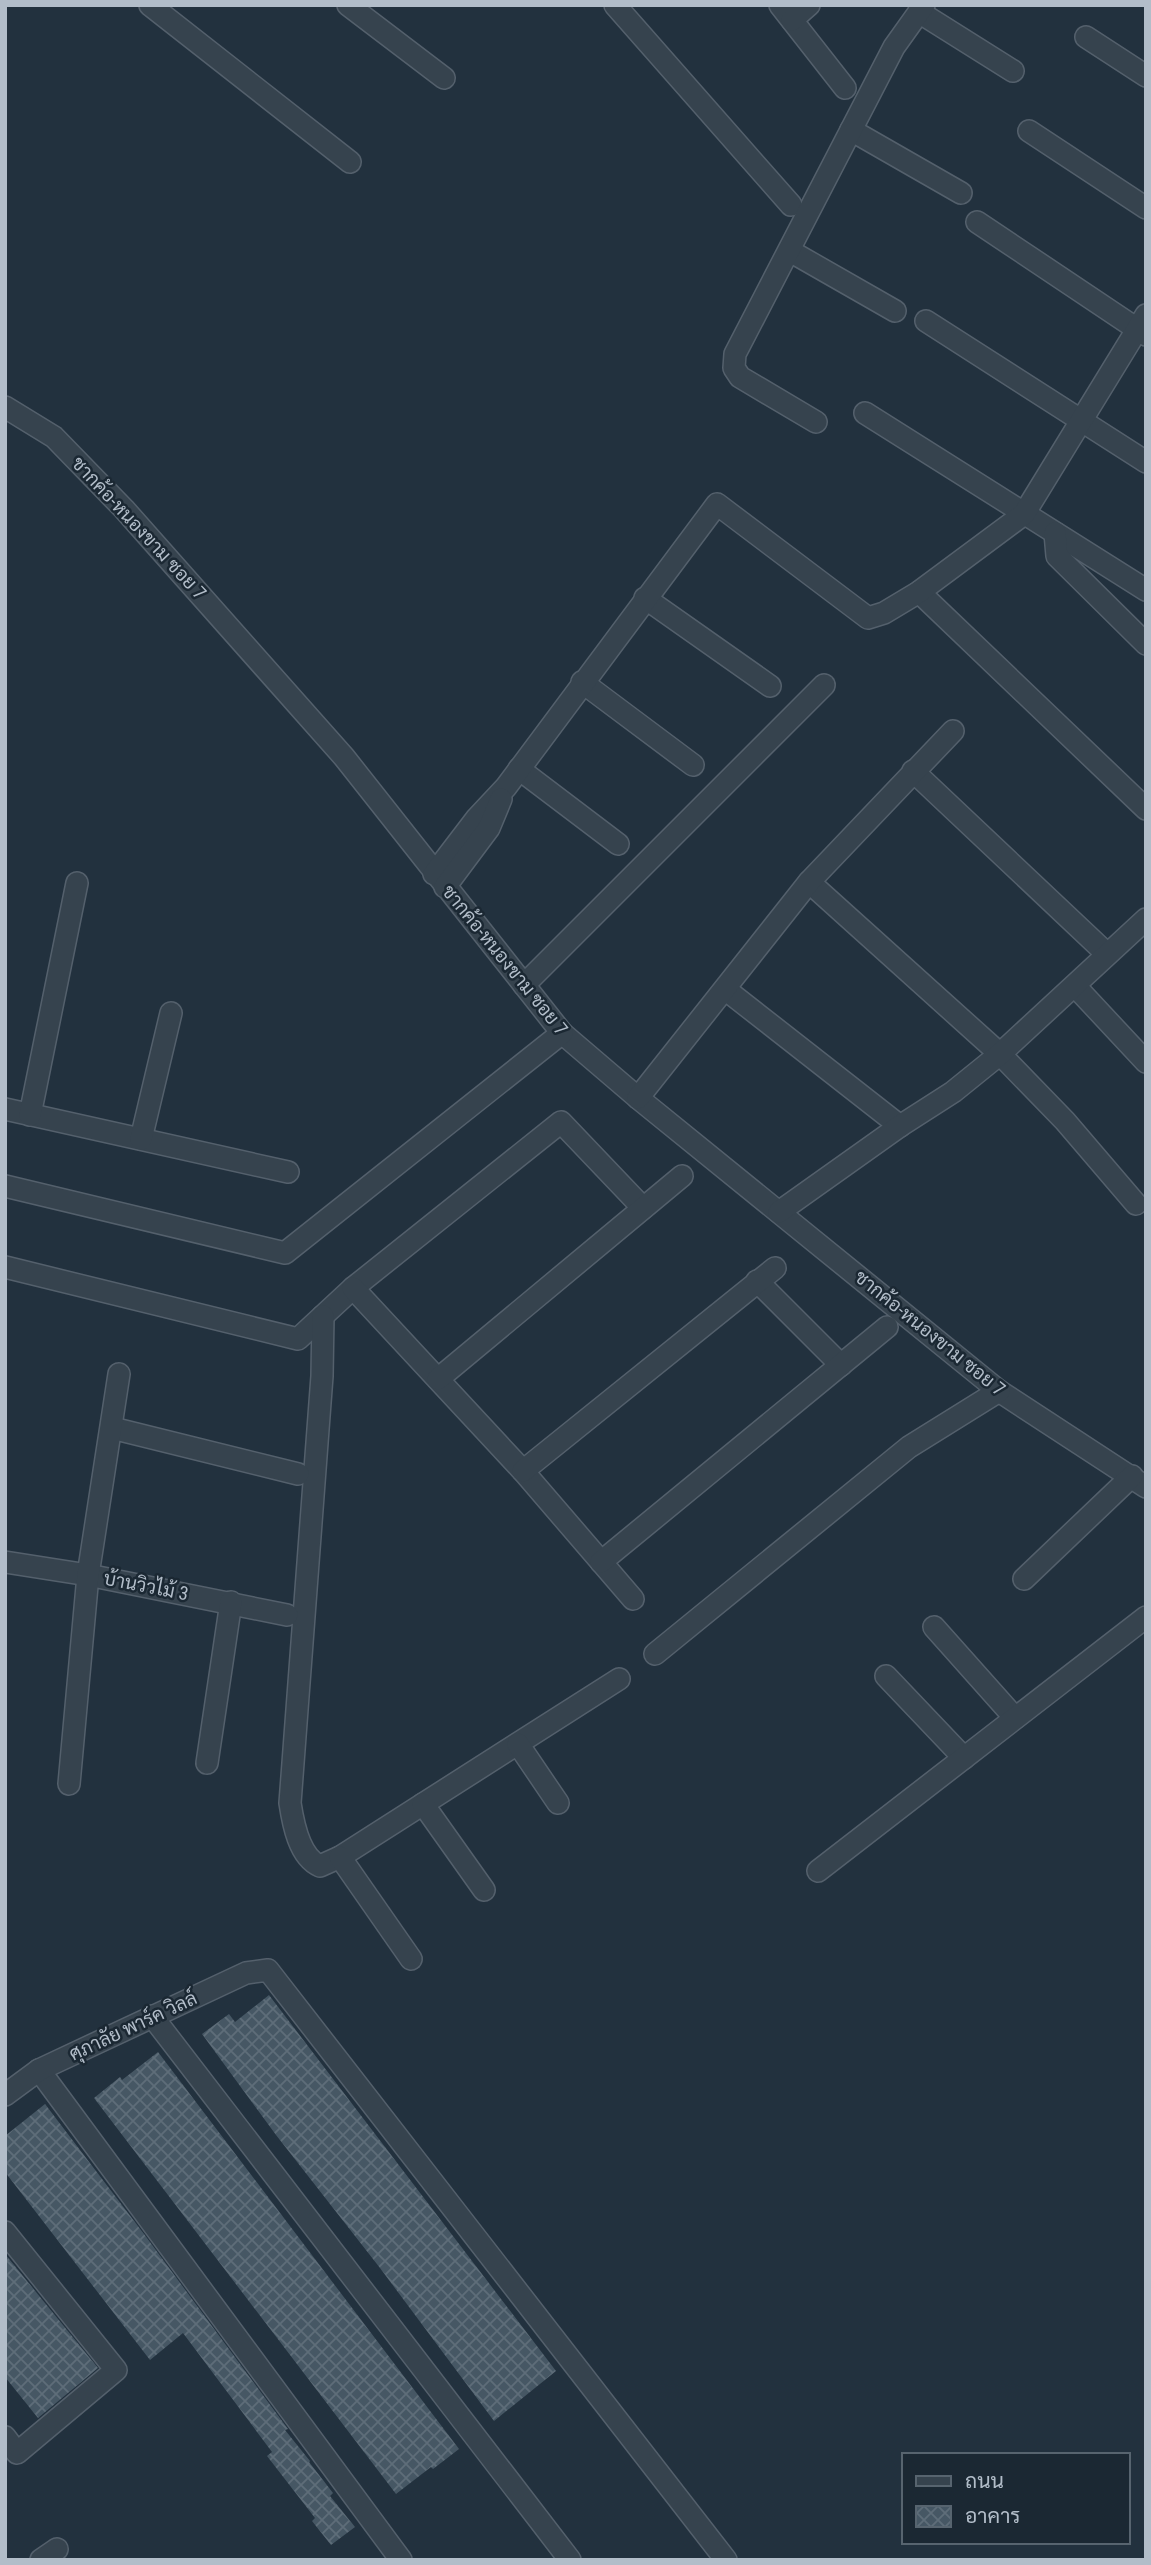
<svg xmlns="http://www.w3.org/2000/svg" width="1151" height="2565" font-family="'Roboto Condensed',Sarabun,sans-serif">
  <defs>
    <pattern id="building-cross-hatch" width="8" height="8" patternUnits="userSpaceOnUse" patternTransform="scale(1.75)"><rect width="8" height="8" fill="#465764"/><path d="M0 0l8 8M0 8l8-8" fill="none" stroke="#5e6d79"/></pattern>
  </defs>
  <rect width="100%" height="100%" fill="#22313e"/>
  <g fill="url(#building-cross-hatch)">
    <path d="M269,1995L556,2371L494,2421L380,2268L276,2135L202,2034L229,2014L235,2022Z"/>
    <path d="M158,2052L459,2449L433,2469L431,2467L396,2494L94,2098L120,2077L122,2080Z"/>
    <path d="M45,2104L144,2234L288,2429L285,2430L310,2461L309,2462L333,2493L330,2496L355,2527L331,2545L312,2521L315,2518L267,2456L272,2452L183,2333L150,2360L5,2172V2136Z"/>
    <path d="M5,2254L98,2368L38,2418L5,2377Z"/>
  </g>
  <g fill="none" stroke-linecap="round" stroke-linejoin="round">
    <g stroke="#54606c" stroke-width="24">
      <g id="minor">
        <path d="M150,5L350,162"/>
        <path d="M348,5L444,78"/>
        <path d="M615,5L791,205"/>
        <path d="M780,5L845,88"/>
        <path d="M919,12L1013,71"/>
        <path d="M792,20L809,5"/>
        <path d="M1086,37L1146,76"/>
        <path d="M851,130L961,193"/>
        <path d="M1029,131L1146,208"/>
        <path d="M977,222L1146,335"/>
        <path d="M790,251L895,311"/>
        <path d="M926,321L1146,462"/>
        <path d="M5,407L54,437L124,509L344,757L562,1033L638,1098L999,1391L1146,1487"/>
        <path d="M865,413L1146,590"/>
        <path d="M816,422L740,377L734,368L735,354L894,47L924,5"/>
        <path d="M1055,533L1057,556L1146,644"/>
        <path d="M919,592L1146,809"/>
        <path d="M645,598L770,686"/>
        <path d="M582,682L693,765"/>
        <path d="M519,769L618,844"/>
        <path d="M913,771L1107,954"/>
        <path d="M434,874L476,819L506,787L717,504L868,618L884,613L919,592L1024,514L1146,315"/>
        <path d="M809,882L1000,1054L1065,1121L1136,1204"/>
        <path d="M445,887L489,828L501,799"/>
        <path d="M524,985L824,685"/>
        <path d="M1075,986L1146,1062"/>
        <path d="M725,989L900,1126"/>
        <path d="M638,1098L809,882L953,731"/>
        <path d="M5,1109L288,1172"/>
        <path d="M30,1115L77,883"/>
        <path d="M141,1139L171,1013"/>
        <path d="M5,1186L285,1253L562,1033"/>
        <path d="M779,1212L900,1126L953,1092L1000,1054L1146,919"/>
        <path d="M5,1267L298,1339L353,1288L561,1122L643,1208"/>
        <path d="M757,1281L841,1365"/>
        <path d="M353,1288L523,1471L633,1599"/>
        <path d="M323,1316L322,1376L290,1803C293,1823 299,1857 320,1866L340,1857L619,1679"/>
        <path d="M438,1379L682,1176"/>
        <path d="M112,1428L298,1474"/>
        <path d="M523,1471L775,1268"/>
        <path d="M5,1562L88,1575L287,1615"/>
        <path d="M601,1562L887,1327"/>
        <path d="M1024,1579L1132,1476"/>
        <path d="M934,1627L1015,1718"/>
        <path d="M655,1654L909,1447L999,1391"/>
        <path d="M886,1676L964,1758"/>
        <path d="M518,1744L558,1803"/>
        <path d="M207,1763L231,1602"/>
        <path d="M69,1784L88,1575L119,1374"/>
        <path d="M423,1804L484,1890"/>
        <path d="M340,1857L411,1959"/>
        <path d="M818,1871L1146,1617"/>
        <path d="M152,2016L570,2560"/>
        <path d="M39,2070L401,2560"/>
        <path d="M5,2095L39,2070L246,1973L268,1970L726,2560"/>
        <path d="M5,2232L116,2370L17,2453L5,2437"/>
        <path d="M41,2560L57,2549"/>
      </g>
    </g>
    <use href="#minor" stroke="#36434e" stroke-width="21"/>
  </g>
  <g text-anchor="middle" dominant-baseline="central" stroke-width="5" stroke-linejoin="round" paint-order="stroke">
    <g font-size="19" fill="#b2bdc9" stroke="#1b2833">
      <text transform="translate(139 528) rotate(47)">ชากค้อ-หนองขาม ซอย 7</text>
      <text transform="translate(505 960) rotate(51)">ชากค้อ-หนองขาม ซอย 7</text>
      <text transform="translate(930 1333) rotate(39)">ชากค้อ-หนองขาม ซอย 7</text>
      <text transform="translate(146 1586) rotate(11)">บ้านวิวไม้ 3</text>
      <text transform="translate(133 2026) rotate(-25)">ศุภาลัย พาร์ค วิลล์</text>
    </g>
  </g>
  <rect width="1151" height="2565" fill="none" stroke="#b2bdc9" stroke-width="14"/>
  <rect x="902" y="2453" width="228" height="91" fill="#1b2833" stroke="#57646f" stroke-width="2"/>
  <rect x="916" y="2476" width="35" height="10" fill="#36434e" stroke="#57646f" stroke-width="2"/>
  <text x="965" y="2488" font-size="21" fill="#b2bdc9">ถนน</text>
  <rect x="916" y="2506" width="35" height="21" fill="url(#building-cross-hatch)" stroke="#57646f" stroke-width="2"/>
  <text x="965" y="2523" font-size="21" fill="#b2bdc9">อาคาร</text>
</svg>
